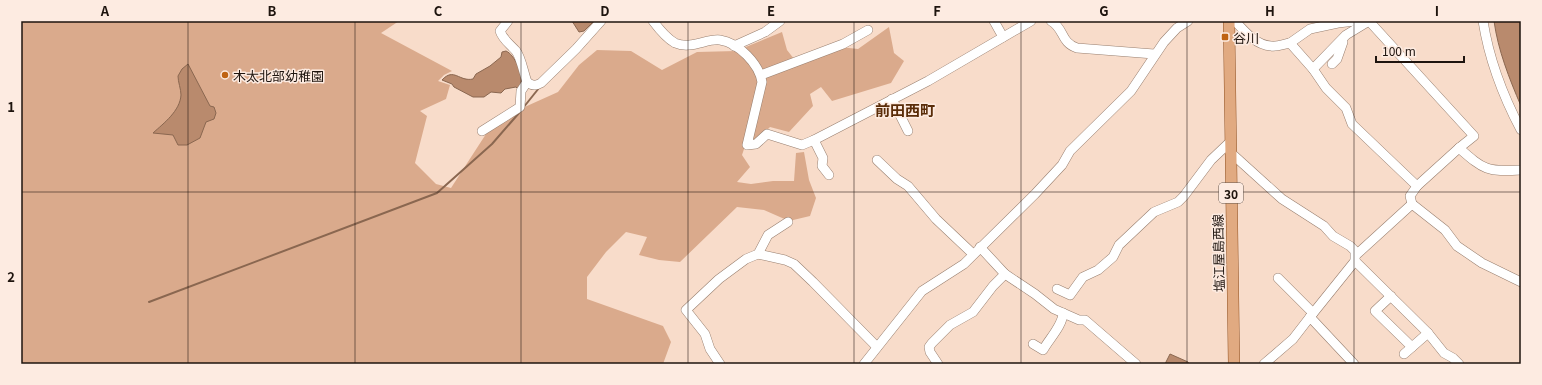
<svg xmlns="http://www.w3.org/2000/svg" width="1542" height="385" font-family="Georgia,'Noto Sans JP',serif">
  <rect width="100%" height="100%" fill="#f8dcca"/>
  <path fill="#daaa8c" d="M21,21H399L381,33L452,71L444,75L438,81L450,85L446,99L420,111L427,116L415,163L436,184L451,188L486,134L518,110L558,92L579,65L597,50L631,51L662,70L697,52L736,51L782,32L787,50L798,64L840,47L858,49L889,27L894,53L904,61L891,83L832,101L821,87L810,94L813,106L789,132L770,127L756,141L745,146L742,155L750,167L737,182L751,184L773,181H794L796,153L804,152L809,180L816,198L810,216L789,221L764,210L737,207L680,262L659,260L639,255L647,237L626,232L606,252L587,277V299L663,326L671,342L663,364H21Z"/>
  <g fill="#b98a6d" stroke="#8a6750">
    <path d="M572,21H594L584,31L579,32Z"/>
    <path d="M1494,21H1521V106C1509,78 1498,50 1494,21Z"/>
    <path d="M506,51C514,54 524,75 521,83C521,85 519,87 518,89L516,87L505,89L501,93L491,92L484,97H473L454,87L452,84L442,80C454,67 459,82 473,79L476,74L490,66L501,57L502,52Z"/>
    <path d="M188,64L210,106L214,107L216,113L214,119L206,122L200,138L187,145H178L173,135L153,133C164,123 180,111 181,95C181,89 178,82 178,76L182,69Z"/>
    <path d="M1170,354L1188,362L1189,364H1165Z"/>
  </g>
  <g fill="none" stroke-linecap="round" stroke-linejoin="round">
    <g stroke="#8a6750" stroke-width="2">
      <path d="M523,108L539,88"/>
      <path d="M149,302L437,193L492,144L519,113"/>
    </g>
    <g stroke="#987f6f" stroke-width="10">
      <g id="minor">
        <path d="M653,21C659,29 666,38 675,43C691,50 707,38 720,40C739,43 759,64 762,82L747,145L756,144L767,134L802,145L814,140L928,81L1031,21"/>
        <path d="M994,21L1003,37"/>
        <path d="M1051,21C1065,29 1060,42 1077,48L1154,54"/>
        <path d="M1235,21C1245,32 1256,45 1271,46C1277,47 1284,44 1290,43L1313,69L1326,88L1346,108L1352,124L1417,186"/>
        <path d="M1483,21C1489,59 1503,96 1521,130"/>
        <path d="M1290,43L1310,29L1338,23L1355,21"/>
        <path d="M734,46L765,32L780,21"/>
        <path d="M1332,64L1337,59L1343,42"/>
        <path d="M1313,69L1346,35L1369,21L1474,136L1459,148"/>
        <path d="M761,75L843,44L868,30"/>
        <path d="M527,82C532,86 536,86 541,83L576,49L601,21"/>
        <path d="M892,99L908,131"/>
        <path d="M482,131L520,107L521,91L527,82C524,74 521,57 516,51C510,44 503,40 500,31L508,21"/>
        <path d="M814,140L823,158L822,166L829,175"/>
        <path d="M1230,152L1282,199L1324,226L1333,236L1350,246L1355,251V261L1310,317"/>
        <path d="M877,160L897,179L908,186L936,219L973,254"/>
        <path d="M1412,204L1410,196L1417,186L1459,148C1484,170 1487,172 1521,170"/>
        <path d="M980,247L1005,274L1035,294L1054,309L1079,320H1085L1136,364"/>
        <path d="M758,254L785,260L794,264L813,282L877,347"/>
        <path d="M1356,255L1412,204L1445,230L1457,246L1482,263L1521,282"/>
        <path d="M1355,261L1428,333L1444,353L1453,358L1459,364"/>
        <path d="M1278,278L1313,313"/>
        <path d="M1057,289L1070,295L1083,277L1098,270L1113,257L1119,245L1154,212L1178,202L1184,196L1211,160L1230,142"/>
        <path d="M1391,296L1375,311L1412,347"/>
        <path d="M1033,344L1043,350C1049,339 1063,325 1063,313"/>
        <path d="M1404,354L1428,333"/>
        <path d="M720,364L710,349L705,334L686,310L719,279L746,259L758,254L768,235L788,222"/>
        <path d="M864,364L922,291L964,264L1035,194L1062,165L1070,151L1131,91L1164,42L1177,28L1188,21"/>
        <path d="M938,364L930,352L929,347L932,343L950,325L973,312L993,286L1005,274"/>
        <path d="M1264,364L1293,339L1310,317L1354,364"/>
      </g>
    </g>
    <g stroke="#905122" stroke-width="12">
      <path id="major" d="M1229,21L1234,364"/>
    </g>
    <use href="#minor" stroke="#fff" stroke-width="9"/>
    <use href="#major" stroke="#e1aa81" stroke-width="11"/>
  </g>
  <path fill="none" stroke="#1e140e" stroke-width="1" stroke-opacity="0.55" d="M188,21V364M355,21V364M521,21V364M688,21V364M854,21V364M1021,21V364M1187,21V364M1354,21V364M21,192H1521"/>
  <g fill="#bf6313" stroke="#fdebe1" stroke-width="1.5">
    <rect x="1221" y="33" width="8" height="8" rx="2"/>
    <circle cx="225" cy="75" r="4"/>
  </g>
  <g text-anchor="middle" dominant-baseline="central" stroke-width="3" stroke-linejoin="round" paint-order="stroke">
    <rect fill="#fdebe1" stroke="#61544d" stroke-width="1" x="1219" y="183" width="24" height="20" rx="3"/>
    <g font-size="12" font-weight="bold" fill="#1e140e">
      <text x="1231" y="193">30</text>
    </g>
    <g font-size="13" fill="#1e140e" stroke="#fdebe1" text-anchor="start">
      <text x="1233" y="37">谷川</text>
      <text x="233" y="75">木太北部幼稚園</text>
    </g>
    <g font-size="13" fill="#1e140e" stroke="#fdebe1">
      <text transform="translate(1218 253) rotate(-91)">塩江屋島西線</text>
    </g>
    <g font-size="15" font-weight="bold" fill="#5a2d09" stroke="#fdebe1">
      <text x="905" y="109">前田西町</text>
    </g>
  </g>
  <rect width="1542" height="385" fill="none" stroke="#fdebe1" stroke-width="44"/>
  <path d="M1376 56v6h88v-6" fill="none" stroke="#1e140e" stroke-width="2"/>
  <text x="1382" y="56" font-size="12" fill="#1e140e" stroke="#fdebe1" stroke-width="3" paint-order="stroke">100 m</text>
  <rect x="22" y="22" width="1498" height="341" fill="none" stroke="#1e140e" stroke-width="1.5"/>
  <g font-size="13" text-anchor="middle" font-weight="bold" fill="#1e140e">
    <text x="105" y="16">A</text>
    <text x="272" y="16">B</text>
    <text x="438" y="16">C</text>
    <text x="605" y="16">D</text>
    <text x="771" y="16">E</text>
    <text x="937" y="16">F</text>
    <text x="1104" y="16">G</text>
    <text x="1270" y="16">H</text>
    <text x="1437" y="16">I</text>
    <text x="11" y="112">1</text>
    <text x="11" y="282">2</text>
  </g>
</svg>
